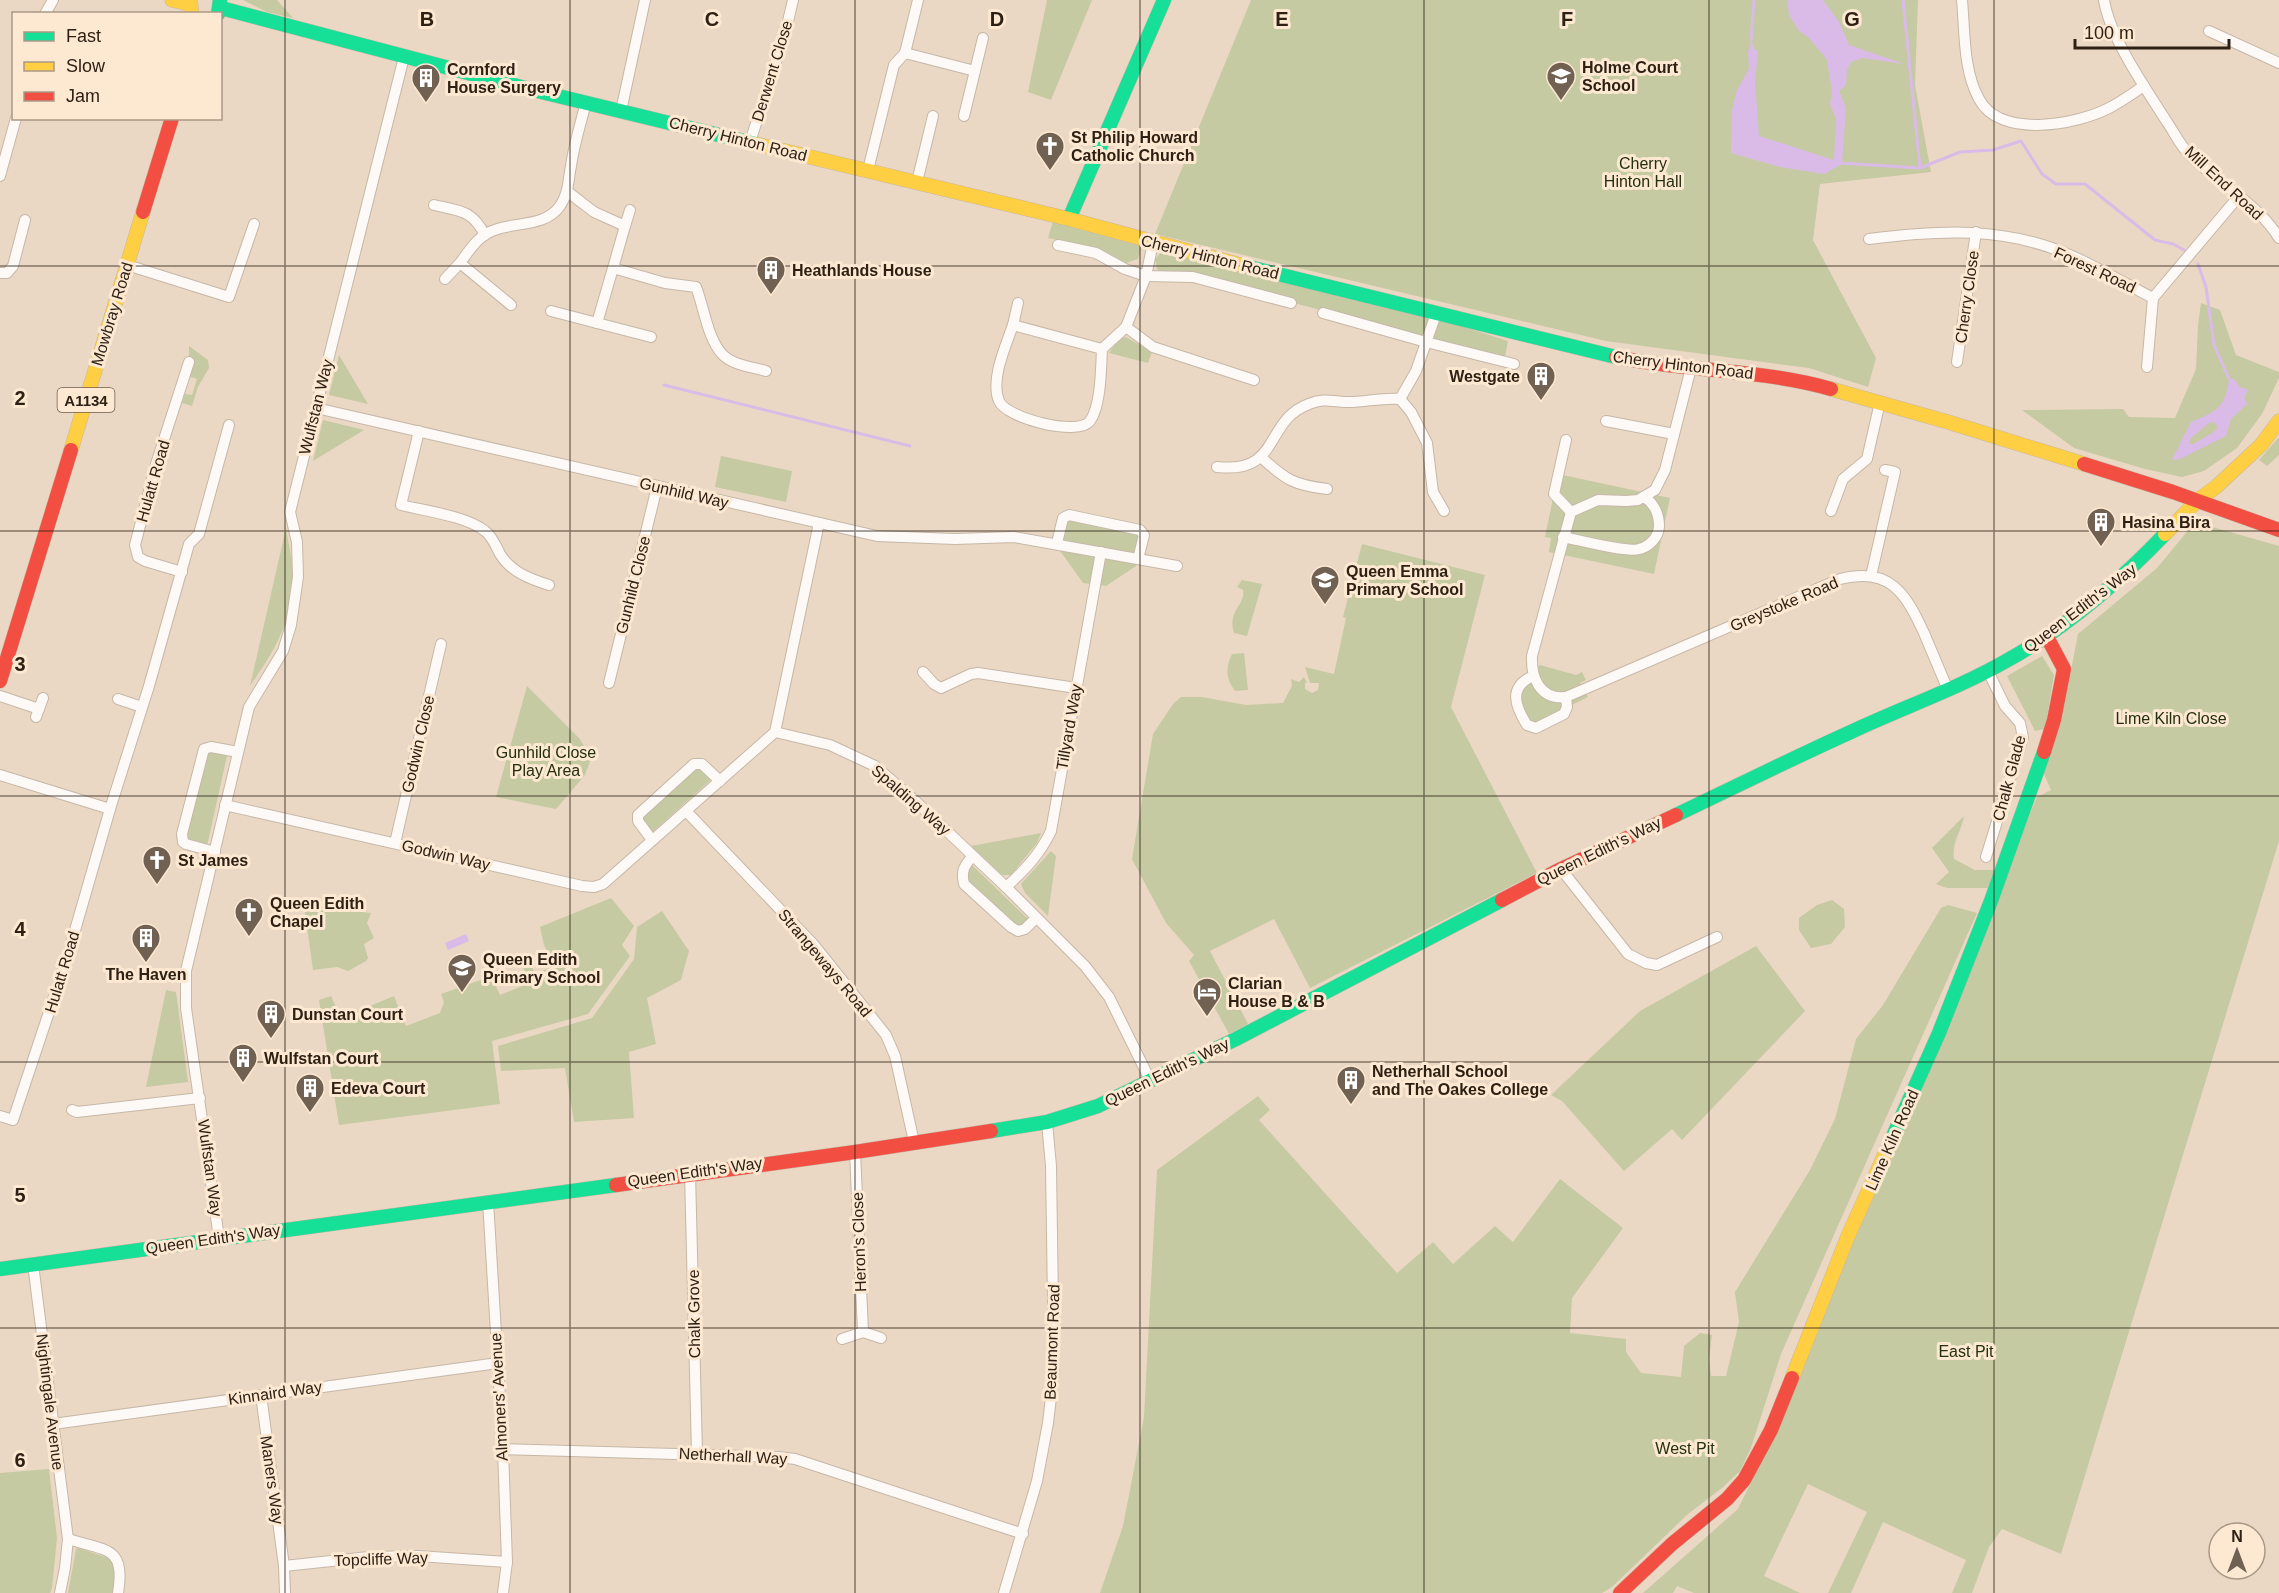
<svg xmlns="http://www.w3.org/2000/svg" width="2279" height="1593" font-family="Helvetica,sans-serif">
  <rect width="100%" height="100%" fill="#ebd8c4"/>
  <g fill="#c5caa3">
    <path d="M243,0H277L293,18L267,12Z"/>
    <path d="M1047,0H1092L1051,100L1028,92Z"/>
    <path d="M1251,0H1918L1915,85L1931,172L1820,184L1813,240L1876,358L1868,387L1809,368L1606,341L1155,234Z"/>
    <path d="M1053,221L1142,245L1138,259L1126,263L1103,250L1048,238Z"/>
    <path d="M1162,251L1427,315L1508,341L1505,357L1180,274L1165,275L1157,269L1155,259Z"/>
    <path d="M2201,303L2220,310L2236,355L2279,372V378L2262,414L2237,448L2204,471L2182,477L2145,469L2074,448L2022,410L2123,409L2129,417L2175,418L2196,369L2198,325Z"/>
    <path d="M1126,337L1152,352L1148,363L1109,353L1118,340Z"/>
    <path d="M189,346L208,360L209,368L198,387L192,406L182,403L185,394L192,395L197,379L185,375L189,361Z"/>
    <path d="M339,355L368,404L329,395Z"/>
    <path d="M323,420L364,430L313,461Z"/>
    <path d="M2279,437V455L2267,466L2259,460Z"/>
    <path d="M721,456L792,471L786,502L715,487Z"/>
    <path d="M1558,474L1670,498L1654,574L1549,552L1551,538L1545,537Z"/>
    <path d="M1062,518L1144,535L1136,566L1106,586L1083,583L1058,548Z"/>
    <path d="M2195,522L2279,546V841L2061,1554L2002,1529L1989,1547L1972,1593H1952L1966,1560L1883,1522L1851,1593H1828L1867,1512L1808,1484L1764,1576L1800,1593H1694L1677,1586L1673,1593H1643L1738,1509L1766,1451L2037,797L2051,790L2043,772L2061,723L2078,634L2157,568Z"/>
    <path d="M286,528C288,543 293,560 293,575C292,623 276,648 250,686Z"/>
    <path d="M1362,544L1485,575L1451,707L1537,873L1310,988L1274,919L1210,951L1248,1024L1229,1034L1189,961L1194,955L1166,923L1132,859L1153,734L1173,704L1181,697H1202L1246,705L1283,703L1292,686L1291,679L1299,682L1304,677L1307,683H1305V689L1312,693L1318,690L1319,683H1310L1305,667L1334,674L1346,618L1343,617Z"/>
    <path d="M1242,580L1262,584L1247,636L1234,633C1227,610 1246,605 1243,590L1237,587Z"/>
    <path d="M1244,653L1248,690L1235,691C1226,679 1225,668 1232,654Z"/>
    <path d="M2042,656L2054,675L2045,729L2035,731L2007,676Z"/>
    <path d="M1540,665L1576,675L1582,672L1586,680L1580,683L1588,697L1531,725L1519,704L1522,685Z"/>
    <path d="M527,686L580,739L591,759L585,775L556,809L496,797Z"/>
    <path d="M207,751L227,756L207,846L186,839Z"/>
    <path d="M694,764L715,776L648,836L638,814Z"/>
    <path d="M1964,816C1961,833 1952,841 1954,859L1975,870H1995L1989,888H1947L1936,884L1949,872L1932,848Z"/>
    <path d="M1041,833L1037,843L1011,875H1002L971,846Z"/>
    <path d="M1051,851L1056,856L1048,916L1025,893L1021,884Z"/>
    <path d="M972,865L1029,920L1020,927L1013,924L971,885L965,873Z"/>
    <path d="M611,898L634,926L622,945L630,956L588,1014L492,1041L500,1104L339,1125L319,1000L331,996L339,1014L351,1010L353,1013L394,996L406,1026L440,1013L444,1002L441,994L506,971L509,976L494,982L500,995L529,983L522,964L530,961L535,974L554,966L544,945L540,927Z"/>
    <path d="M1832,900L1844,909L1845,927L1831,944L1811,948L1799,930V918L1817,905Z"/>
    <path d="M304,905L371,913L367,923L374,938L364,944L368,958L366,961L348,971L337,967L313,970Z"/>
    <path d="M1948,905L1977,913L1781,1354L1751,1448L1740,1471L1722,1488L1688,1514L1612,1587L1602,1593H1100L1123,1526L1144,1417L1157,1170L1258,1096L1270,1110L1259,1120L1397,1273L1433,1242L1453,1264L1495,1226L1513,1242L1560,1179L1623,1228L1572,1298L1570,1333L1626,1339V1352L1641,1373L1681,1377L1684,1346L1700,1333L1712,1335L1709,1359L1711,1376H1726L1739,1322L1735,1292L1810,1170L1835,1119L1856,1039L1883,1005L1941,908Z"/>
    <path d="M662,911L689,951L681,980L647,998L656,1044L629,1052L634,1118L574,1122L565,1068L501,1071L498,1046L592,1018L634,959L637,927Z"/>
    <path d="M1756,946L1805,1011L1682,1140L1672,1129L1624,1171L1562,1101L1551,1095L1640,1011Z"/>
    <path d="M166,990L176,992L188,1082L146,1087Z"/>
    <path d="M49,1469L57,1538L52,1588L50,1593H0V1473Z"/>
    <path d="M79,1548L111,1559L115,1564L117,1593H68L76,1549Z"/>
  </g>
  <g fill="#dabbe8" fill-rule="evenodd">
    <path d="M1787,0H1823L1839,22L1849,45L1904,64L1863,58L1851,62L1847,70L1846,85L1839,91L1846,108L1842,164L1824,174L1780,167L1731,153L1732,110L1737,90L1749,69L1748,51L1750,49L1751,38L1754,49L1758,51L1755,82L1759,136L1834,160L1836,119L1830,104L1832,92L1827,60L1809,38L1799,31L1789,15Z"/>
    <path d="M2229,379H2234L2240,387L2248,390L2244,397L2247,404L2231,419L2226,436L2180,459L2172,460L2191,422C2216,412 2226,407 2229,379ZM2210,422L2215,423L2218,427L2214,432L2193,444H2189L2190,439Z"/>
    <path d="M466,934L469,941L448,950L445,943Z"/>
  </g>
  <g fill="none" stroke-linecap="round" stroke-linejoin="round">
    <g stroke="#dabbe8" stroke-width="3">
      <path d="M1903,0L1920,168"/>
      <path d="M1751,40L1754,0"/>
      <path d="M1840,163L1920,168L1960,152L1993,150L2021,141L2042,174L2056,184H2085L2155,240L2173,244L2186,251"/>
      <path d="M2198,264L2206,287L2214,345L2229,379"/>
      <path d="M664,385L910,446"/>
    </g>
    <g stroke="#c6b7a7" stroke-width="12">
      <g id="street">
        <path d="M1962,0C1965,32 1963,70 1979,99C2000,139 2076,125 2109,108C2121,102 2133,93 2144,86"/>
        <path d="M2104,0C2110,38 2146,89 2167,122C2174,132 2180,145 2188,153C2216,183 2257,202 2279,238"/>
        <path d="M45,14L53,0"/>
        <path d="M2209,31L2279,63"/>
        <path d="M905,53L975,71"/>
        <path d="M621,111L645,0"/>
        <path d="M964,116L983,38"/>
        <path d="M750,142L785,34L793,0"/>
        <path d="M868,170L894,65L905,53L918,0"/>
        <path d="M0,176L16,118"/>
        <path d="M917,182L933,116"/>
        <path d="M568,192L594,212L625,226L613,268L665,283L696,287C704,307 707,337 722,354C732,365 752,367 766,371"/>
        <path d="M434,205C460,211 472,210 485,235"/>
        <path d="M625,226L630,210"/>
        <path d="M1869,239C1939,230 2005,226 2072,256C2099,268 2126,284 2153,298L2239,196"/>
        <path d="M1058,245L1096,253L1125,269L1146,276L1193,277L1291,303"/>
        <path d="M127,265L229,297L254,224"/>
        <path d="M613,268L597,323L651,337"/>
        <path d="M0,273H7L13,266L25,220"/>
        <path d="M445,279L460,263"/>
        <path d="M511,305L460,263C469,251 478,236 492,231C515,221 544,228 560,206C569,193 568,180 571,166C574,144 581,123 586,102"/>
        <path d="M551,311L597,323"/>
        <path d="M1323,313L1426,342L1514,364"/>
        <path d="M1013,325L1018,303"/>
        <path d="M1126,327L1153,347L1254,380"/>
        <path d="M1102,349L1013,325C1006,345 990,380 999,401C1006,418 1078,437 1090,421C1101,406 1101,368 1102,349L1126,327L1146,276L1153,243"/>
        <path d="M1957,362L1976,232"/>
        <path d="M2147,367L2153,298"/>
        <path d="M1691,368L1665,470L1655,490L1638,500L1626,501L1598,500L1571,512L1532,656C1531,678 1540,700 1566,697L1840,579C1890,567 1905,592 1924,633C1932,652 1940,671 1948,690"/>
        <path d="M1400,399L1411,412L1427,443L1433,492L1444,511"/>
        <path d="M316,408L877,536L955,539L1014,537L1177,566"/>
        <path d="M1606,421L1674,434"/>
        <path d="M419,431L401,505C425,511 466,516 485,531C492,536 496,546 500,554C511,572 530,579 549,585"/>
        <path d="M1566,440L1554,494L1571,512"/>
        <path d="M1262,458C1286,480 1294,485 1327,489"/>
        <path d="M1217,467C1282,474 1263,421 1309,404C1322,398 1331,401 1345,402C1363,403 1381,397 1400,399L1416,371L1436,314"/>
        <path d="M1831,511L1843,479L1867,459L1880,402"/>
        <path d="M1563,537C1579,540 1626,553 1639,549C1649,547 1659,537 1659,526C1659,514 1654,503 1644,497"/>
        <path d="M1057,543L1063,518L1069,515L1140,530L1144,535L1138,559"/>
        <path d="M182,572L145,561L138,557L135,545L156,464L189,362"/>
        <path d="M1871,576L1895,472L1885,470"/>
        <path d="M923,672L934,684L941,688L971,674L978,673L1076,688"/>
        <path d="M1533,676C1508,687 1515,706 1527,725L1536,728L1564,714L1567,707L1566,697"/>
        <path d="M609,683L657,487"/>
        <path d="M0,696L39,709"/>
        <path d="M118,699L142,707"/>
        <path d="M36,717L43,698"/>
        <path d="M775,732L830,745L875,766L912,798L1006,887L1085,966L1109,997L1151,1082"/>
        <path d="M0,775L110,809"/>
        <path d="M225,805L582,886L594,887L603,884L775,732L819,523"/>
        <path d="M686,811L814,945L886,1035L895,1056L914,1142"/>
        <path d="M652,840L638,821V815L694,764H702L720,781"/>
        <path d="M395,843L441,644"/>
        <path d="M215,852L186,844L183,842L182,834L204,749L211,747L238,752"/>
        <path d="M972,857C964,866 961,871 964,884L1011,927L1018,931L1025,929L1036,918"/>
        <path d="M1986,857L2023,737L2020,723L2005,706L1988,671"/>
        <path d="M1561,869L1628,954L1646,963L1657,965L1717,937"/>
        <path d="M1006,887C1025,870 1040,854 1051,831L1101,552"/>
        <path d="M72,1110L77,1112L200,1098"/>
        <path d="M0,1116L13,1120L67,958L110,809L149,686L189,544L199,534L229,425"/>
        <path d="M855,1152L863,1332"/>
        <path d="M690,1173L697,1454"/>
        <path d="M488,1201L503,1449L507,1562L503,1593"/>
        <path d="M219,1238L186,1008V971L249,707L283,651L291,625L298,577L297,542L290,512L404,57"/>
        <path d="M33,1264L68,1539L65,1568L60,1593"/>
        <path d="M842,1339L863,1332L881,1338"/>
        <path d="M261,1395L284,1566L285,1593"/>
        <path d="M53,1424L498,1363"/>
        <path d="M503,1449L779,1457L795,1459L1023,1534"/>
        <path d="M68,1539C106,1551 126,1546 118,1593"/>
        <path d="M284,1566L369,1557L418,1556L507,1562"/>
        <path d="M1004,1593L1037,1481L1048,1423L1054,1371L1051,1166L1047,1122"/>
      </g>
    </g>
    <g stroke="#c6b7a7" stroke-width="15">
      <g id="fast">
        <path d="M221,8L525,88L756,144"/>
        <path d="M218,14L220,0"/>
        <path d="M1069,219L1164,0"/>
        <path d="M1241,265L1616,357"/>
        <path d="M1676,815C1735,787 1793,758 1853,731C1904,707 1957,689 2006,661C2066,628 2118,583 2165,534"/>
        <path d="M991,1131L1047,1122L1098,1106L1236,1039L1502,900"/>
        <path d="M1885,1154L1939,1033L1991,901L2044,752"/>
        <path d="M0,1269L616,1185"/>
      </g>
    </g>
    <g stroke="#c6b7a7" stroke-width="15">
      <g id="slow">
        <path d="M172,0L189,4"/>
        <path d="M190,0L192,14"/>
        <path d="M756,144L1069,219L1241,265"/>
        <path d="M1831,389L1948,422L2084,464"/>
        <path d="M71,450L143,212"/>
        <path d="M2165,534L2198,500L2216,487L2261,445L2279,421"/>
        <path d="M1792,1378L1848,1236L1885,1154"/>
      </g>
    </g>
    <g stroke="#c6b7a7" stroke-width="15">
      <g id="jam">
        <path d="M143,212L172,118"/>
        <path d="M1616,357C1687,372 1761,369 1831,389"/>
        <path d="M2084,464L2173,492L2279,530"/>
        <path d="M0,681L71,450"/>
        <path d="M2044,752L2054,720L2064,669L2047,637"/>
        <path d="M1502,900L1561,869L1676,815"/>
        <path d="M616,1185L855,1152L991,1131"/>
        <path d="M1620,1593L1672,1544L1727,1499L1744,1480L1771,1430L1792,1378"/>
      </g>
    </g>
    <use href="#street" stroke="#fcf9f6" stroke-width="10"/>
    <use href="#fast" stroke="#16e098" stroke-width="14"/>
    <use href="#slow" stroke="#ffcf43" stroke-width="14"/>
    <use href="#jam" stroke="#f24e42" stroke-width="14"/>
  </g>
  <path fill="none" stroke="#2e2114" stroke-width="1.5" stroke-opacity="0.55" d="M285,0V1593M570,0V1593M855,0V1593M1140,0V1593M1424,0V1593M1709,0V1593M1994,0V1593M0,266H2279M0,531H2279M0,796H2279M0,1062H2279M0,1328H2279"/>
  <defs>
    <g id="school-pin" transform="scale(1.5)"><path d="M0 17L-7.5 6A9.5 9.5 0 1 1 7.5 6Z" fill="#706152" stroke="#fde8d2"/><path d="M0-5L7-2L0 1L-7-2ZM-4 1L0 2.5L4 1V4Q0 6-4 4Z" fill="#fff"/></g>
    <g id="building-pin" transform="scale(1.5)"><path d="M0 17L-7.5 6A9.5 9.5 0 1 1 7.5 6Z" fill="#706152" stroke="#fde8d2"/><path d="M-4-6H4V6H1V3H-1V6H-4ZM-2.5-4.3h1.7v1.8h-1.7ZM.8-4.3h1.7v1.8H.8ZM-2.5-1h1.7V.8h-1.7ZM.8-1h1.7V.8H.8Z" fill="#fff"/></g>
    <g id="church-pin" transform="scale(1.5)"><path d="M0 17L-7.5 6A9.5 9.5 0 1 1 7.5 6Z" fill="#706152" stroke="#fde8d2"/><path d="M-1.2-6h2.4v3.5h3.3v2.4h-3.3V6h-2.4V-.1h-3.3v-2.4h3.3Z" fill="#fff"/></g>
    <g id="hotel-pin" transform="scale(1.5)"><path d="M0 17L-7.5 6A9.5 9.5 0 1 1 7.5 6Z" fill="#706152" stroke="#fde8d2"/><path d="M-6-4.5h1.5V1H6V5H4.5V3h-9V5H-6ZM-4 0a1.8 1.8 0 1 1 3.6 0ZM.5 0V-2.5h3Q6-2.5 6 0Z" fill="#fff"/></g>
  </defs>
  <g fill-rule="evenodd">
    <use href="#school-pin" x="1561" y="76"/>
    <use href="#building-pin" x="426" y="78"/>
    <use href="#church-pin" x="1050" y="146"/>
    <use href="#building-pin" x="771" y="270"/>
    <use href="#building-pin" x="1541" y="376"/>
    <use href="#building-pin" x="2101" y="522"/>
    <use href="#school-pin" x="1325" y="580"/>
    <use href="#church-pin" x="157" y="860"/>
    <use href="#church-pin" x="249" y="912"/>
    <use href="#building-pin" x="146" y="938"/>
    <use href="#school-pin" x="462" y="968"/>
    <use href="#hotel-pin" x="1207" y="992"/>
    <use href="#building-pin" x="271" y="1014"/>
    <use href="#building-pin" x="243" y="1058"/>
    <use href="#building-pin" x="1351" y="1080"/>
    <use href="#building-pin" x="310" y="1088"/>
  </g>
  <g text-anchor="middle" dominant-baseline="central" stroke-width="6" stroke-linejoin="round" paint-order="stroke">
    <rect fill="#fde8d2" stroke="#6c5d4d" stroke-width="1.5" x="57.5" y="388" width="57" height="24" rx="4.5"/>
    <g font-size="15" font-weight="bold" fill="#2e2114">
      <text x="86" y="400">A1134</text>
    </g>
    <g font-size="16" font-weight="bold" fill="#2e2114" stroke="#fde8d2" text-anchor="start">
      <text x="1582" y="67">Holme Court<tspan x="1582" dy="18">School</tspan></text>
      <text x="447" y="69">Cornford<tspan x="447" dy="18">House Surgery</tspan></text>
      <text x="1071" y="137">St Philip Howard<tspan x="1071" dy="18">Catholic Church</tspan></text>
      <text x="792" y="270">Heathlands House</text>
      <text x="1520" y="376" text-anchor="end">Westgate</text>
      <text x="2122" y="522">Hasina Bira</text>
      <text x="1346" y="571">Queen Emma<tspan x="1346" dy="18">Primary School</tspan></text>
      <text x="178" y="860">St James</text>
      <text x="270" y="903">Queen Edith<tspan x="270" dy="18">Chapel</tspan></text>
      <text x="483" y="959">Queen Edith<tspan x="483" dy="18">Primary School</tspan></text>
      <text x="146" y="974" text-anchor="middle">The Haven</text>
      <text x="1228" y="983">Clarian<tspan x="1228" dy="18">House B &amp; B</tspan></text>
      <text x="292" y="1014">Dunstan Court</text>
      <text x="264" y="1058">Wulfstan Court</text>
      <text x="1372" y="1071">Netherhall School<tspan x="1372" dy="18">and The Oakes College</tspan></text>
      <text x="331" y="1088">Edeva Court</text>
    </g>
    <g font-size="16" fill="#2e2114" stroke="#fde8d2">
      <text transform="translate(772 71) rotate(-73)">Derwent Close</text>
      <text transform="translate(738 139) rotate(14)">Cherry Hinton Road</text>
      <text transform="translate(2224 183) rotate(43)">Mill End Road</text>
      <text transform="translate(1210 257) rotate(14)">Cherry Hinton Road</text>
      <text transform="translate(2095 270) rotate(25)">Forest Road</text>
      <text transform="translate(1967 297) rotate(-82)">Cherry Close</text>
      <text transform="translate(112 314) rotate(-73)">Mowbray Road</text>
      <text transform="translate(1683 365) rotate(7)">Cherry Hinton Road</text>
      <text transform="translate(316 407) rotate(-76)">Wulfstan Way</text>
      <text transform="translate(153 481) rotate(-74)">Hulatt Road</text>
      <text transform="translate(684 493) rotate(13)">Gunhild Way</text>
      <text transform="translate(633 585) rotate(-76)">Gunhild Close</text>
      <text transform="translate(1784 604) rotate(-23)">Greystoke Road</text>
      <text transform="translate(2080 608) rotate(-37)">Queen Edith's Way</text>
      <text transform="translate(1069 727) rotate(-80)">Tillyard Way</text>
      <text transform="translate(418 744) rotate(-77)">Godwin Close</text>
      <text transform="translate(2009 778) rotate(-75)">Chalk Glade</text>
      <text transform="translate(911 800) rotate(41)">Spalding Way</text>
      <text transform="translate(1599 851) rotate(-26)">Queen Edith's Way</text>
      <text transform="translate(446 855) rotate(13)">Godwin Way</text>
      <text transform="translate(825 963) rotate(50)">Strangeways Road</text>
      <text transform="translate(62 972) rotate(-73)">Hulatt Road</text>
      <text transform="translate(1167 1072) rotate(-26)">Queen Edith's Way</text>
      <text transform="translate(1892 1140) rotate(-66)">Lime Kiln Road</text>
      <text transform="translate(210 1168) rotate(82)">Wulfstan Way</text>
      <text transform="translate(695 1172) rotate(-8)">Queen Edith's Way</text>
      <text transform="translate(213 1239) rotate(-8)">Queen Edith's Way</text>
      <text transform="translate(859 1242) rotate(-92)">Heron's Close</text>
      <text transform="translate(694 1314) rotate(-91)">Chalk Grove</text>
      <text transform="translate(1052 1342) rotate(-88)">Beaumont Road</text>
      <text transform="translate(275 1393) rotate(-8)">Kinnaird Way</text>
      <text transform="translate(499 1397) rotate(-93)">Almoners' Avenue</text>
      <text transform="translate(50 1402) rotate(83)">Nightingale Avenue</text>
      <text transform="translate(733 1456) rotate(3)">Netherhall Way</text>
      <text transform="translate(272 1480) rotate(82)">Maners Way</text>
      <text transform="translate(381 1559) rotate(-2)">Topcliffe Way</text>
    </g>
    <g font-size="16" fill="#233010" stroke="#fde8d2">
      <text x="1643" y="163">Cherry<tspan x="1643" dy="18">Hinton Hall</tspan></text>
      <text x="2171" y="718">Lime Kiln Close</text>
      <text x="546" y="752">Gunhild Close<tspan x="546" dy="18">Play Area</tspan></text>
      <text x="1966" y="1351">East Pit</text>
      <text x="1685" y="1448">West Pit</text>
    </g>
  </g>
  <g font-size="20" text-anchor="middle" font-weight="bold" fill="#2e2114" stroke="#fde8d2" stroke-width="6" stroke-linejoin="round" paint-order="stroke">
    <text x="427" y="26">B</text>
    <text x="712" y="26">C</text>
    <text x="997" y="26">D</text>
    <text x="1282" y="26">E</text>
    <text x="1567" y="26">F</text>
    <text x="1852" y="26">G</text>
    <text x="20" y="405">2</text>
    <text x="20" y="671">3</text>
    <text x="20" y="936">4</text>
    <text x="20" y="1202">5</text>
    <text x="20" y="1467">6</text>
  </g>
  <rect x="12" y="12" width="210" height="108" fill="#fde8d2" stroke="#aa9886" stroke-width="1.5"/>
  <rect x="24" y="32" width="30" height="9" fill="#16e098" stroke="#aa9886" stroke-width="1.5"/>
  <text x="66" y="42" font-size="18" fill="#2e2114">Fast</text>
  <rect x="24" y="62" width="30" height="9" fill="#ffcf43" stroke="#aa9886" stroke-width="1.5"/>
  <text x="66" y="72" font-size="18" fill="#2e2114">Slow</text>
  <rect x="24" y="92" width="30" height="9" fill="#f24e42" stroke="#aa9886" stroke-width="1.5"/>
  <text x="66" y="102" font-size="18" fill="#2e2114">Jam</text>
  <g transform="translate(2237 1551)"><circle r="28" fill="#fde8d2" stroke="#aa9886" stroke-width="1.5"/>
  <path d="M0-4.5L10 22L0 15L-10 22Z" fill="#706152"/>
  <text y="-9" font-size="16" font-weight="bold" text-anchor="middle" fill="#2e2114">N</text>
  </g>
  <path d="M2075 39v9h154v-9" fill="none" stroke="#2e2114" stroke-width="3"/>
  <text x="2084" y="39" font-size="18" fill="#2e2114" stroke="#fde8d2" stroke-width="4.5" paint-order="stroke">100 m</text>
</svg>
